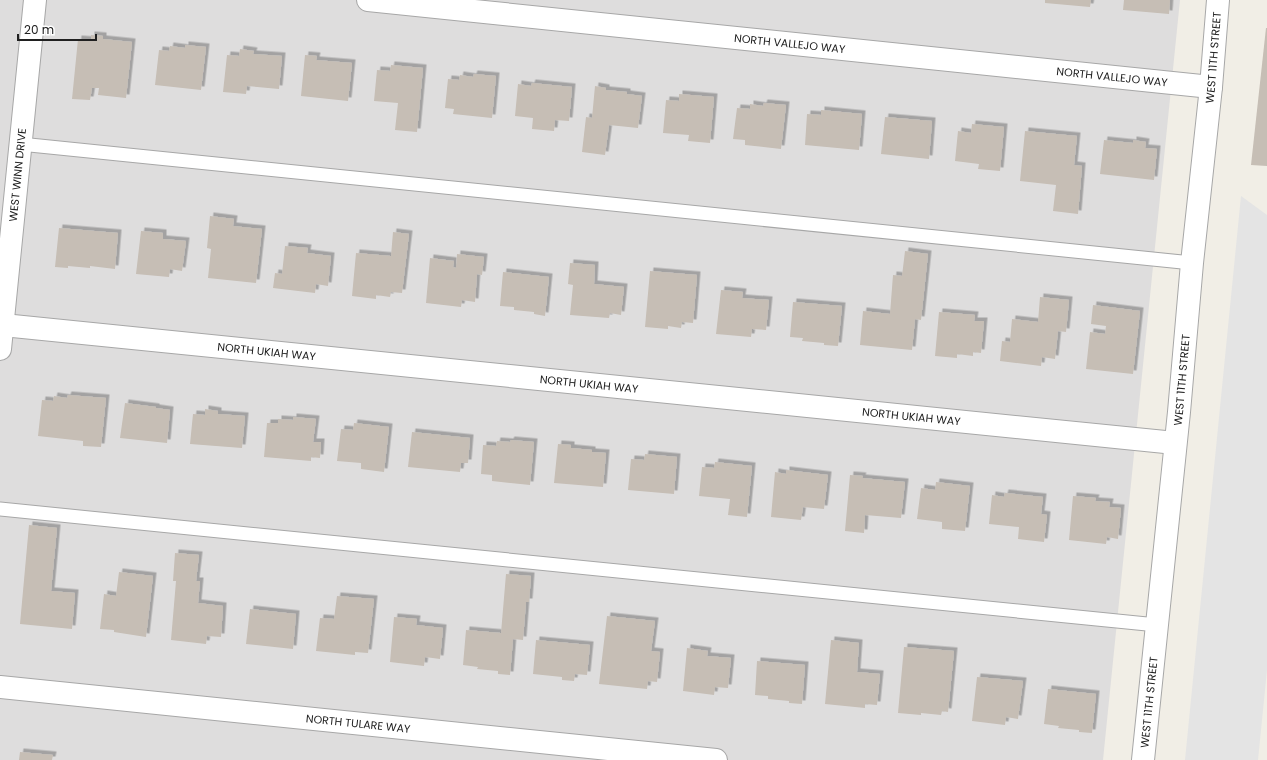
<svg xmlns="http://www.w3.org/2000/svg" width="1267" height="760" font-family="Poppins,sans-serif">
  <defs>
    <filter id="shadow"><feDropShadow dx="3.5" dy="-3.5" stdDeviation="0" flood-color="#0004"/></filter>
  </defs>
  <rect width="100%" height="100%" fill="#f1eee6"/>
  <path fill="#dedddd" d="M0,0H1180L1103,760H0Z"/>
  <path fill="#e4e4e4" d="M1241,196L1267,215V670L1258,760H1185Z"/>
  <g fill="#c6beb5" filter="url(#shadow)">
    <path d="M1045,0H1091L1090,7L1045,3Z"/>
    <path d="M1124,0H1170L1169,14L1123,10Z"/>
    <path d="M1266,28H1267V166L1251,165Z"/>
    <path d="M91,35L103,36V39L132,42L126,98L98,95L99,88H92L90,100L72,99L78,39L91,40Z"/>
    <path d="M185,45L206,47L201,90L155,85L159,50L169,51L170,46L185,48Z"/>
    <path d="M240,49L254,51L253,54L282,56L279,89L247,86L246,94L223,92L227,55L239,56Z"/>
    <path d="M305,55L317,56L316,60L352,63L348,101L301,96Z"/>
    <path d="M391,65L423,68L417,132L395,130L398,103L374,101L377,70L390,71Z"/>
    <path d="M474,74L496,76L492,118L453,114L454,109L445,108L448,79L459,80L460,75L473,77Z"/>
    <path d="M532,83L572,87L569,121L555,120L554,131L532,129L533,118L515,116L518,84L531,86Z"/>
    <path d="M595,86L606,88V90L627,92V94L642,96L638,128L609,125L605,155L582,152L586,117L592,118Z"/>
    <path d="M679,94L714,97L710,143L688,141L689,135L663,133L666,100L679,101Z"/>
    <path d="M764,103L786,105L781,149L745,145V140L733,139L737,108L750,109V104L763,106Z"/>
    <path d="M821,110L862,114L859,150L805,145L807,114L821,115Z"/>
    <path d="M885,117L932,121L929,159L881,154Z"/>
    <path d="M972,124L1004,127L1000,171L978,169L979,164L955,161L958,131L971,133Z"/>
    <path d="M1025,131L1077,136L1074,165L1082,166L1078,214L1053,211L1056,185L1020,181Z"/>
    <path d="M1104,140L1133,143V140L1146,142L1145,148L1157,149L1154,180L1100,174Z"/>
    <path d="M210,216L234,219L233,226L262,229L256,283L208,278L211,249L207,248Z"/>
    <path d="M59,228L118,233L115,269L90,266V268L68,266V268L55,267Z"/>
    <path d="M141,231L163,233V239L186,241L182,271L170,269L169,277L136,274Z"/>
    <path d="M393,232L409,234L402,293L391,292L390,297L376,295V299L352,296L356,253L391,256Z"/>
    <path d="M285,246L308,248L307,253L331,256L328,286L316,284L315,293L273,288L275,273L282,274Z"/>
    <path d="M905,251L928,254L921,320L915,319L912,350L860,345L863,311L890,314L893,275L902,276Z"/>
    <path d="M457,254L484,257L482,275L477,274L475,302L462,300L461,307L426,303L430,258L454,261L453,267L456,268Z"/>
    <path d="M570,263L595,265L594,284L624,287L621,315L610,313L609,318L570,315L573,285L568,284Z"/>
    <path d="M650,271L697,275L693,323L682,322L681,328L668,326V329L645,327Z"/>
    <path d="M503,272L549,277L545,316L534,314V312L514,310V307L500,306Z"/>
    <path d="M721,290L743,292L742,298L769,300L766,330L752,329L751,337L716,334Z"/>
    <path d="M1040,297L1069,300L1066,332L1058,331L1055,359L1042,357L1041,366L1000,361L1002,341L1010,342L1012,319L1038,322Z"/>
    <path d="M793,302L842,306L838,346L824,345V343L802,341L803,338L790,337Z"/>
    <path d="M1093,305L1140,311L1133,374L1086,369L1090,332L1105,334L1106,326L1091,324Z"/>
    <path d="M939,312L975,315L974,321H984L981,353L973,352V356L957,354V358L935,356Z"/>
    <path d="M68,395L106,398L101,447L83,446V441L38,436L42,400L53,401L54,396L67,398Z"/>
    <path d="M125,403L156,407V408L170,410L167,443L120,438Z"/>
    <path d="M205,409L218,411V414L245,416L242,448L190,444L193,414L205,415Z"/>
    <path d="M293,417L316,419L313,442H321L320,458L311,457V461L264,457L267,423H278V419L293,420Z"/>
    <path d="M354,423L389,427L384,472L361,469V463L337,461L341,429L353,430Z"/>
    <path d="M412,432L470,438L468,463H461L460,472L408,467Z"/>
    <path d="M511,440L534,442L530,485L492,481V475L481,474L483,445L496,446L497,441L510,442Z"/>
    <path d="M558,444L571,445V448L592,450V452L606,453L603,487L554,483Z"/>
    <path d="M645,454L677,457L674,494L628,490L631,459L644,460Z"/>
    <path d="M715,462L752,466L747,517L728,515L730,499L699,496L702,467L714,468Z"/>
    <path d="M786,470L828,475L824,509L803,507L801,520L771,517L775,472L786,474Z"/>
    <path d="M850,475L863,476L862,478L905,482L901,518L865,515L864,533L845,531Z"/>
    <path d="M936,482L970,486L965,531L942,529V522L917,519L921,488L935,490Z"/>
    <path d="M1005,493L1043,497L1041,514L1047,515L1044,542L1018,539L1019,527L989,524L992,495L1004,497Z"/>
    <path d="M1073,496L1096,498L1095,501L1110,502L1109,507L1121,508L1118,539L1107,537L1106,544L1069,540Z"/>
    <path d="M29,525L57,528L51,591L75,593L72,629L20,624Z"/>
    <path d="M175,553L199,555L196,581H200L198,603L223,606L221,637L207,636L206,644L171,640L176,581H173Z"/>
    <path d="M119,572L153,576L146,637L114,632V630L100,629L104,594L116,596Z"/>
    <path d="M506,574L531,576L529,602H526L523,640L513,639L510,675L498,674V671L477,669L478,667L463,665L466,630L501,633Z"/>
    <path d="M337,596L374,599L368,653L355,652V655L316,651L320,618L334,619Z"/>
    <path d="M250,609L296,614L293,649L246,644Z"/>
    <path d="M607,616L655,621L651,651L660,652L657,682L648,681L647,689L599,684Z"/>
    <path d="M394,617L417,619L416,625L443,628L440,659L425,657L424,666L390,662Z"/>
    <path d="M536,640L590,645L587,675L575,674L574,681L562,680V677L533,674Z"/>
    <path d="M831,640L859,643L857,672L880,674L877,705L865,704V708L825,704Z"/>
    <path d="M904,647L954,651L948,712L942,711L941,715L921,713V715L898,713Z"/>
    <path d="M687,648L708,651L707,656L731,658L728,688L715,687L714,695L683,691Z"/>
    <path d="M757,661L805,665L802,704L789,703V701L768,699V696L755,695Z"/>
    <path d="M977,677L1023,681L1018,719L1006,717L1005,725L972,721Z"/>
    <path d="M1048,689L1096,694L1092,733L1079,732V730L1058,728L1059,726L1044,724Z"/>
    <path d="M20,752L53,755L52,760H19Z"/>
  </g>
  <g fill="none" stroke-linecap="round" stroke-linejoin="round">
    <g stroke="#a7a7a7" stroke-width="15">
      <g id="service">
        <path d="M20,144L1192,263"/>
        <path d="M0,509L1157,625"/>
      </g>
    </g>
    <g stroke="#a7a7a7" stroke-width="24">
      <g id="minor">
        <path id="s1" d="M368,0L1211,87"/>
        <path id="s2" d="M3,325L1175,443"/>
        <path id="s3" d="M0,349L35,0"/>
        <path id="s4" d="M0,687L716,760"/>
      </g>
    </g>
    <g stroke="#a7a7a7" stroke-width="24">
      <g id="tertiary">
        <path id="s5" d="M1143,760L1179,412L1192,263L1211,87L1218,0"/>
      </g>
    </g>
    <use href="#service" stroke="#fff" stroke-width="13"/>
    <use href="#minor" stroke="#fff" stroke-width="22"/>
    <use href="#tertiary" stroke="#fff" stroke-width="22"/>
  </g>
  <g text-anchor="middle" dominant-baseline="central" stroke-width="4" stroke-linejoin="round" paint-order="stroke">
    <g font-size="11" fill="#202020" stroke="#fff">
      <text stroke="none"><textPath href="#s1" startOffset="424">NORTH VALLEJO WAY</textPath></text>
      <text stroke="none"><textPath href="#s5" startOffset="706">WEST 11TH STREET</textPath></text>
      <text stroke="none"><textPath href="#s1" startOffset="748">NORTH VALLEJO WAY</textPath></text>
      <text stroke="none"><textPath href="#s3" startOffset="175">WEST WINN DRIVE</textPath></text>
      <text stroke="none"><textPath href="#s2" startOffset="265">NORTH UKIAH WAY</textPath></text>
      <text stroke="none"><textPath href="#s5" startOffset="382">WEST 11TH STREET</textPath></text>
      <text stroke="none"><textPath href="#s2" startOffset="589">NORTH UKIAH WAY</textPath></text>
      <text stroke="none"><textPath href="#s2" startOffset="913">NORTH UKIAH WAY</textPath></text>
      <text stroke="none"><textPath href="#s5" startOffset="58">WEST 11TH STREET</textPath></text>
      <text stroke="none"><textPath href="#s4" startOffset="360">NORTH TULARE WAY</textPath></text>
    </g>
  </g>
  <path d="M18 34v6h78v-6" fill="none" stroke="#202020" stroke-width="2"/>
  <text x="24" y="34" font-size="12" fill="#202020" stroke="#ffffff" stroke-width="3" paint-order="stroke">20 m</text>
</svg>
